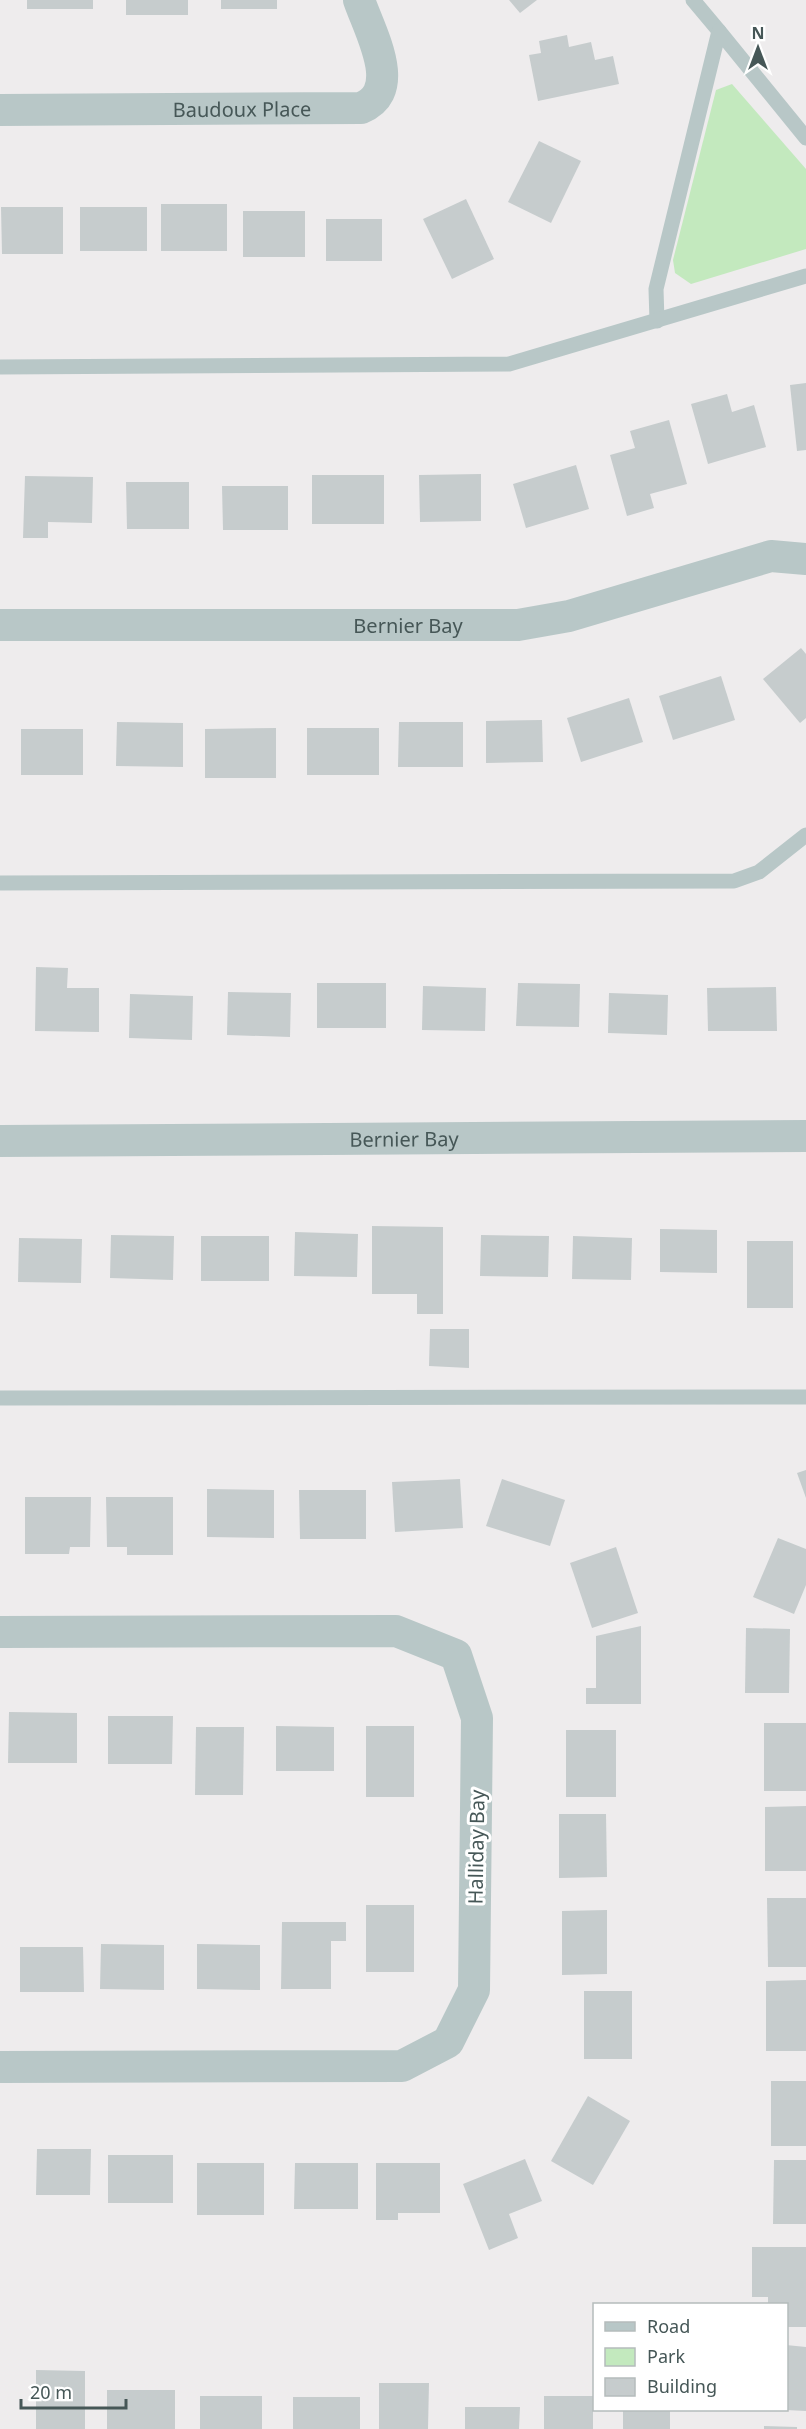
<svg xmlns="http://www.w3.org/2000/svg" width="806" height="2429" font-family="'Noto Sans',sans-serif">
  <rect width="100%" height="100%" fill="#eeeced"/>
  <path fill="#c3e9be" d="M732,84L806,169V249L691,284L675,273L673,260L716,90Z"/>
  <g fill="#c6cccd">
    <rect x="27" y="0" width="66" height="9"/>
    <rect x="126" y="0" width="62" height="15"/>
    <rect x="221" y="0" width="56" height="9"/>
    <path d="M509,0H537L520,13Z"/>
    <path d="M567,35L569,47L591,42L595,60L613,56L619,84L538,101L529,55L541,53L539,41Z"/>
    <path d="M539,141L581,161L551,223L508,202Z"/>
    <path d="M466,199L494,259L452,279L423,219Z"/>
    <rect x="161" y="204" width="66" height="47"/>
    <path d="M1,207H63V254H2Z"/>
    <rect x="80" y="207" width="67" height="44"/>
    <rect x="243" y="211" width="62" height="46"/>
    <rect x="326" y="219" width="56" height="42"/>
    <path d="M806,383V450L797,451L790,385Z"/>
    <path d="M727,394L732,412L754,405L766,447L708,464L691,404Z"/>
    <path d="M669,420L687,484L650,494L654,508L627,516L610,455L635,448L630,431Z"/>
    <path d="M576,465L589,509L526,528L513,484Z"/>
    <path d="M481,474V521L420,522L419,475Z"/>
    <rect x="312" y="475" width="72" height="49"/>
    <path d="M25,476L93,477L92,523L48,522V538H23Z"/>
    <path d="M126,482H189V529H127Z"/>
    <path d="M222,486H288V530H223Z"/>
    <path d="M801,648L806,654V718L800,723L763,679Z"/>
    <path d="M721,676L735,720L673,740L659,696Z"/>
    <path d="M629,698L643,742L581,762L567,718Z"/>
    <path d="M542,720L543,762L486,763V721Z"/>
    <path d="M117,722L183,723V767L116,766Z"/>
    <path d="M399,722H463V767H398Z"/>
    <path d="M276,728V778H205V729Z"/>
    <rect x="307" y="728" width="72" height="47"/>
    <rect x="21" y="729" width="62" height="46"/>
    <path d="M36,967L68,968L67,988H99V1032L35,1031Z"/>
    <rect x="317" y="983" width="69" height="45"/>
    <path d="M518,983L580,984L579,1027L516,1026Z"/>
    <path d="M423,986L486,988L485,1031L422,1030Z"/>
    <path d="M776,987L777,1031H708L707,988Z"/>
    <path d="M228,992L291,993L290,1037L227,1035Z"/>
    <path d="M609,993L668,995L667,1035L608,1033Z"/>
    <path d="M130,994L193,996L192,1040L129,1038Z"/>
    <path d="M372,1226L443,1227V1314H417V1294H372Z"/>
    <path d="M660,1229L717,1230V1273L660,1272Z"/>
    <path d="M295,1232L358,1234L357,1277L294,1276Z"/>
    <path d="M111,1235L174,1236L173,1280L110,1278Z"/>
    <path d="M481,1235L549,1236L548,1277L480,1276Z"/>
    <rect x="201" y="1236" width="68" height="45"/>
    <path d="M573,1236L632,1238L631,1280L572,1279Z"/>
    <path d="M19,1238L82,1239L81,1283L18,1282Z"/>
    <rect x="747" y="1241" width="46" height="67"/>
    <path d="M430,1329H469V1368L429,1366Z"/>
    <path d="M806,1470V1498L797,1473Z"/>
    <path d="M460,1479L463,1528L395,1532L392,1482Z"/>
    <path d="M502,1479L565,1500L550,1546L486,1526Z"/>
    <path d="M207,1489L274,1490V1538L207,1537Z"/>
    <path d="M299,1490H366V1539H300Z"/>
    <path d="M25,1497H91L90,1547H70L69,1554H25Z"/>
    <path d="M106,1497H173V1555H127V1547H107Z"/>
    <path d="M778,1538L806,1549V1585L794,1614L753,1597Z"/>
    <path d="M616,1547L638,1613L592,1628L570,1563Z"/>
    <path d="M641,1626V1704H586V1688H596V1636Z"/>
    <path d="M746,1628L790,1629L789,1693H745Z"/>
    <path d="M9,1712L77,1713V1763H8Z"/>
    <path d="M108,1716H173L172,1764H108Z"/>
    <rect x="764" y="1723" width="42" height="68"/>
    <path d="M276,1726L334,1727V1771H276Z"/>
    <rect x="366" y="1726" width="48" height="71"/>
    <path d="M196,1727H244L243,1795H195Z"/>
    <rect x="566" y="1730" width="50" height="67"/>
    <path d="M806,1806V1871H765V1807Z"/>
    <path d="M559,1814H606L607,1877L559,1878Z"/>
    <path d="M767,1898H806V1967H768Z"/>
    <rect x="366" y="1905" width="48" height="67"/>
    <path d="M607,1910V1974L562,1975V1911Z"/>
    <path d="M282,1922H346V1941H331V1989H281Z"/>
    <path d="M101,1944L164,1945V1990L100,1989Z"/>
    <path d="M197,1944L260,1945V1990L197,1989Z"/>
    <path d="M20,1947H83L84,1992H20Z"/>
    <path d="M806,1980V2051H766V1981Z"/>
    <rect x="584" y="1991" width="48" height="68"/>
    <rect x="771" y="2081" width="35" height="65"/>
    <path d="M588,2096L630,2121L593,2185L551,2161Z"/>
    <path d="M37,2149H91L90,2195H36Z"/>
    <rect x="108" y="2155" width="65" height="48"/>
    <path d="M525,2159L542,2201L509,2214L518,2238L489,2250L463,2184Z"/>
    <path d="M774,2160H806V2224H773Z"/>
    <rect x="197" y="2163" width="67" height="52"/>
    <path d="M295,2163H358V2209H294Z"/>
    <path d="M376,2163H440V2213H398V2220H376Z"/>
    <path d="M752,2247H806V2327H786V2304H768V2297H752Z"/>
    <path d="M786,2345L806,2347V2411L786,2410Z"/>
    <path d="M36,2370L85,2371V2429H36Z"/>
    <path d="M379,2383H429L428,2429H379Z"/>
    <rect x="107" y="2390" width="68" height="39"/>
    <rect x="200" y="2396" width="62" height="33"/>
    <rect x="544" y="2396" width="49" height="33"/>
    <rect x="293" y="2397" width="67" height="32"/>
    <path d="M465,2407H520L519,2429H465Z"/>
    <rect x="623" y="2410" width="47" height="19"/>
    <path d="M764,2426L797,2427V2429H764Z"/>
  </g>
  <g fill="none" stroke-linecap="round" stroke-linejoin="round">
    <g stroke="#b8c7c7" stroke-width="15">
      <path d="M693,0L719,31"/>
      <path d="M657,321L656,289L719,31L806,138"/>
      <path d="M0,367L509,364L806,276"/>
      <path d="M0,883L734,881L759,872L806,835"/>
      <path d="M0,1398L806,1397"/>
    </g>
    <g stroke="#b8c7c7" stroke-width="32">
      <path id="s1" d="M0,110L361,108C404,91 370,32 359,0"/>
      <path id="s2" d="M0,625H518L569,616L771,556L806,559"/>
      <path id="s3" d="M0,1141L806,1136"/>
      <path d="M0,1632L396,1631L456,1655L477,1718L474,1990L448,2042L402,2066L0,2067"/>
    </g>
  </g>
  <g text-anchor="middle" dominant-baseline="central" stroke-width="6" stroke-linejoin="round" paint-order="stroke">
    <g font-size="20" fill="#465757" stroke="#fff">
      <text stroke="none"><textPath href="#s1" startOffset="242">Baudoux Place</textPath></text>
      <text stroke="none"><textPath href="#s2" startOffset="408">Bernier Bay</textPath></text>
      <text stroke="none"><textPath href="#s3" startOffset="404">Bernier Bay</textPath></text>
      <text transform="translate(476 1847) rotate(-89)">Halliday Bay</text>
    </g>
  </g>
  <rect x="593" y="2303" width="195" height="108" fill="#ffffff" stroke="#b5bcbc" stroke-width="1.5"/>
  <rect x="605" y="2322" width="30" height="9" fill="#b8c7c7" stroke="#b5bcbc" stroke-width="1.5"/>
  <text x="647" y="2333" font-size="18" fill="#465757">Road</text>
  <rect x="605" y="2348" width="30" height="18" fill="#c3e9be" stroke="#b5bcbc" stroke-width="1.5"/>
  <text x="647" y="2363" font-size="18" fill="#465757">Park</text>
  <rect x="605" y="2378" width="30" height="18" fill="#c6cccd" stroke="#b5bcbc" stroke-width="1.5"/>
  <text x="647" y="2393" font-size="18" fill="#465757">Building</text>
  <g transform="translate(758 48)" stroke="#ffffff" stroke-width="4.5" paint-order="stroke">
  <path d="M0-4.5L10 22L0 15L-10 22Z" fill="#465757"/>
  <text y="-9" font-size="16" font-weight="bold" text-anchor="middle" fill="#465757">N</text>
  </g>
  <path d="M21 2399v9h105v-9" fill="none" stroke="#465757" stroke-width="3"/>
  <text x="30" y="2399" font-size="18" fill="#465757" stroke="#ffffff" stroke-width="4.5" paint-order="stroke">20 m</text>
</svg>
